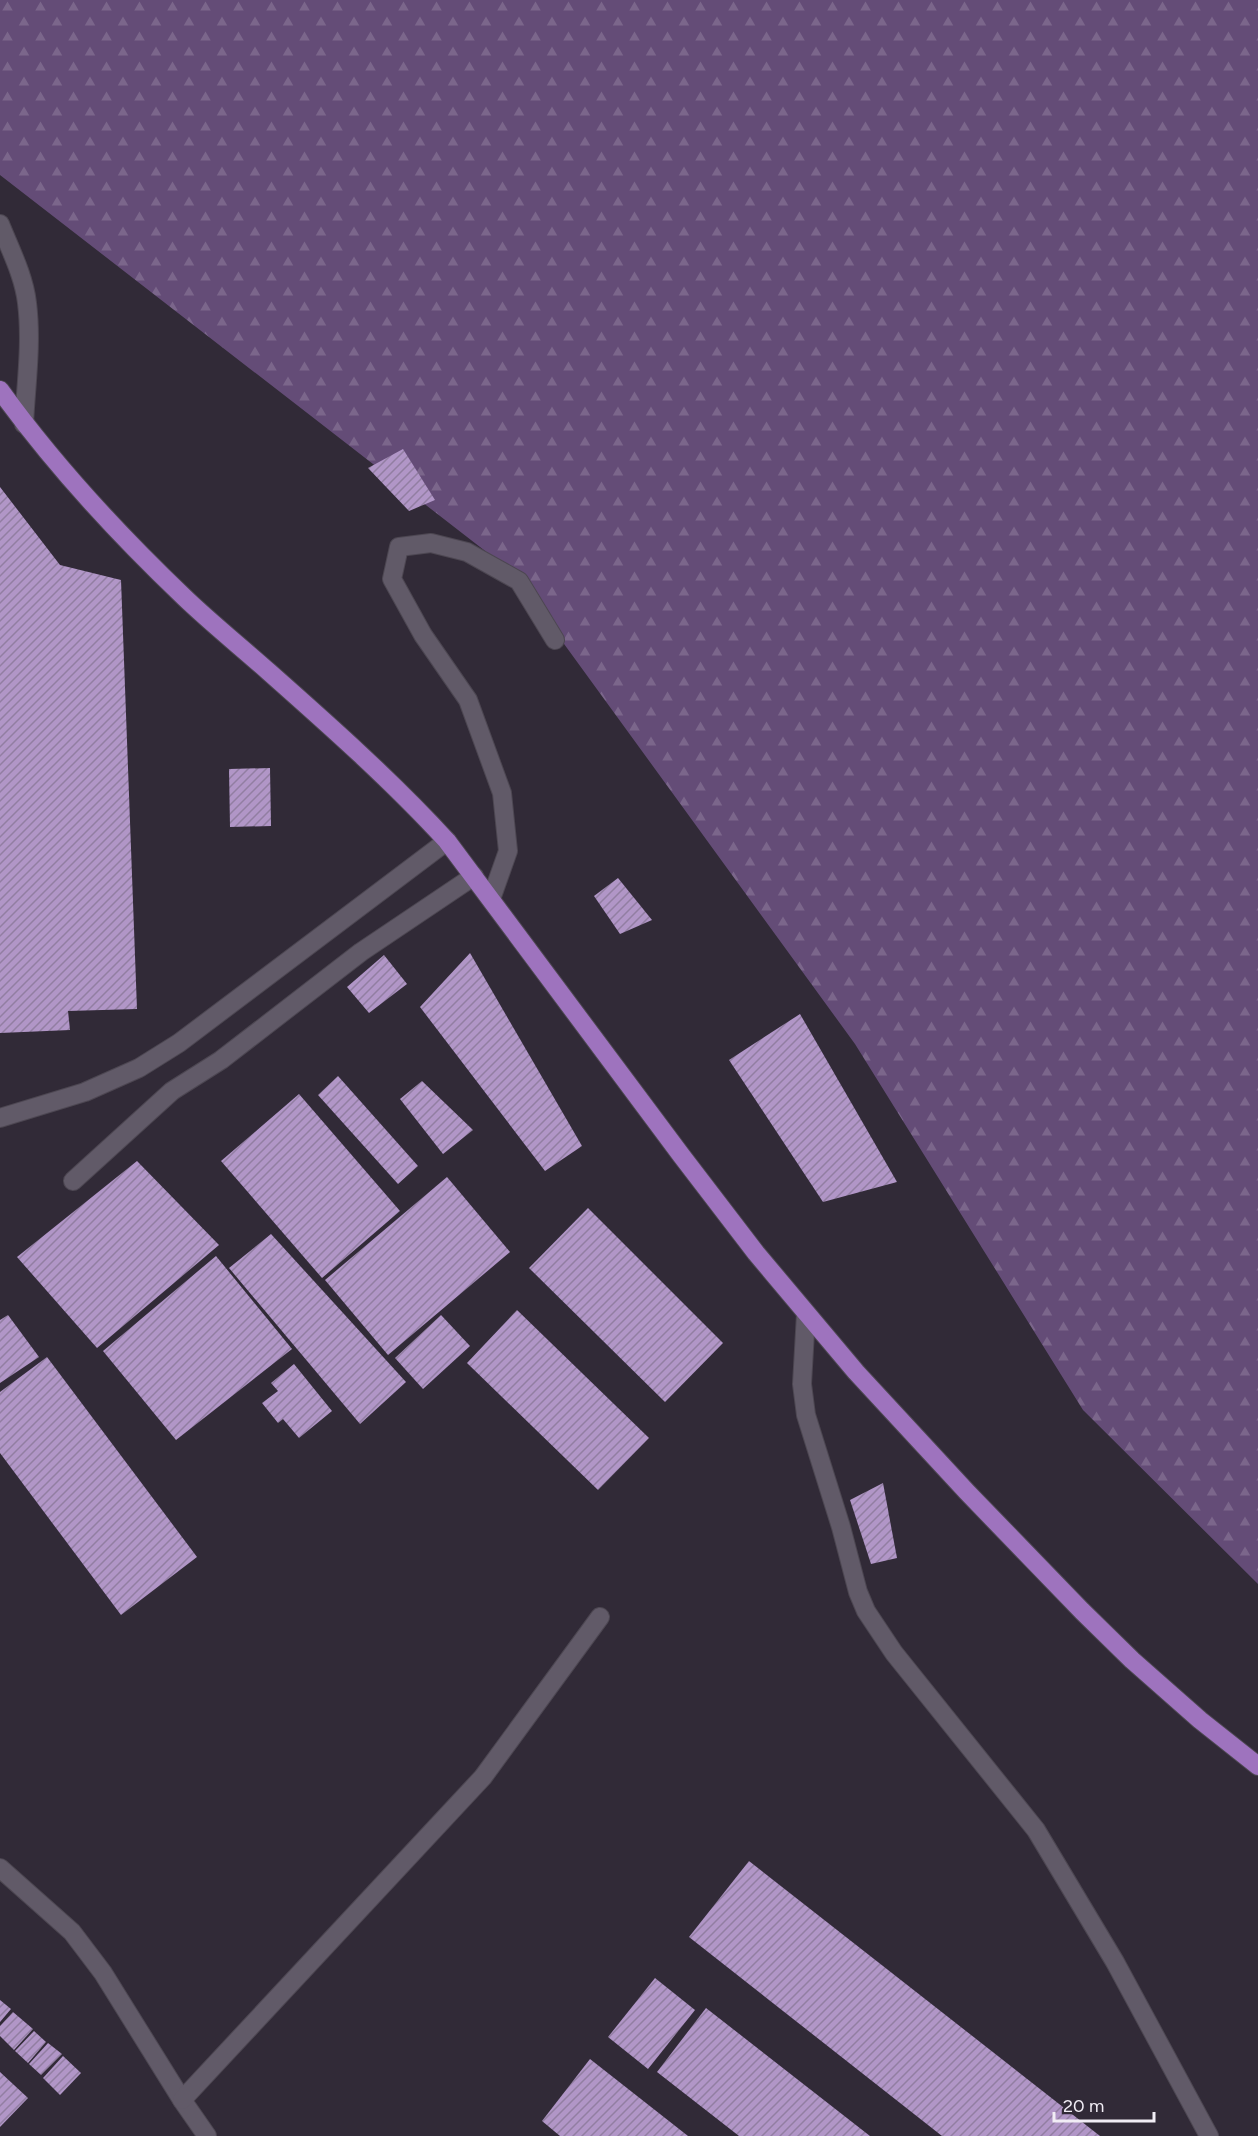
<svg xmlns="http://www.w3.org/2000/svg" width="1258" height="2136" font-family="Figtree,sans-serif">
  <defs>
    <pattern id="forest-firs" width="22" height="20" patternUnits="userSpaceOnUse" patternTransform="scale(1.5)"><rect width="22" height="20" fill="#644c77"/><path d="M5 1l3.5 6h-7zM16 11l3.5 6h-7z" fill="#7b668b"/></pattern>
    <pattern id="building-hatch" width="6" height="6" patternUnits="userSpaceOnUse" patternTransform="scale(1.5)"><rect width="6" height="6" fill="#b196c7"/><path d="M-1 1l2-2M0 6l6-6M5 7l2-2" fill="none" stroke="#927ea2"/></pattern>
  </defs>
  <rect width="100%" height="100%" fill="#312a37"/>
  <path fill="url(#forest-firs)" d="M0,0H1258V1584L1083,1410L855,1044L511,571L0,175Z"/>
  <g fill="url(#building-hatch)">
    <path d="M403,449L435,500L409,511L368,468Z"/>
    <path d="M0,487L60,565L121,580L137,1009L68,1011L70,1030L0,1033Z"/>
    <path d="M270,768L271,826L230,827L229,769Z"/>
    <path d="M618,878L652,920L620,934L594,896Z"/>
    <path d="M470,953L582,1146L545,1171L420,1007Z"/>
    <path d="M384,955L407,984L369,1013L347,987Z"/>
    <path d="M800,1014L897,1182L823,1202L729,1060Z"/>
    <path d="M338,1076L418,1166L398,1184L318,1095Z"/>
    <path d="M422,1081L473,1130L443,1154L400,1099Z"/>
    <path d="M299,1094L400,1211L322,1278L221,1161Z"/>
    <path d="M137,1161L219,1245L97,1348L17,1257Z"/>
    <path d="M447,1177L510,1252L388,1355L325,1280Z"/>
    <path d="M588,1208L723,1343L665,1402L529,1268Z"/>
    <path d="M271,1234L406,1382L360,1424L229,1268Z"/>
    <path d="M216,1256L292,1349L176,1440L103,1351Z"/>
    <path d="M517,1310L649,1438L598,1490L467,1363Z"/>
    <path d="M8,1315L39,1357L0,1383V1320Z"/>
    <path d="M441,1315L470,1346L423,1389L395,1358Z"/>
    <path d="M47,1357L197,1557L121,1615L0,1453V1392Z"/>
    <path d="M294,1364L332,1411L299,1438L283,1419L278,1423L262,1403L278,1391L271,1383Z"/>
    <path d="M883,1483L897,1558L871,1564L850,1500Z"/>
    <path d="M749,1861L1100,2136H942L689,1937Z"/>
    <path d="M655,1978L695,2010L648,2069L608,2037Z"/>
    <path d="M0,2000L11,2009L0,2022Z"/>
    <path d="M706,2008L870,2136H739L657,2072Z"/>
    <path d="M13,2012L33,2029L14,2050L0,2036V2026Z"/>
    <path d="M34,2031L46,2042L28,2063L15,2051Z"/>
    <path d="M48,2043L62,2054L41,2075L29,2064Z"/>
    <path d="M63,2056L81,2073L60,2095L43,2078Z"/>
    <path d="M590,2059L688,2136H560L542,2121Z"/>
    <path d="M0,2072L28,2098L0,2127Z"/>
  </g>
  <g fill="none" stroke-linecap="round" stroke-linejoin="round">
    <g stroke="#4d4752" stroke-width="20">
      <g id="minor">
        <path d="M0,224C10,249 24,276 27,303C32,343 26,384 24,424"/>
        <path d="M491,899L508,851L502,793L468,700L423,635L392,579L399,547L431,543L467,552L519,581L555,640"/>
        <path d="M0,1118L85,1092L139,1068L179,1043L447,841"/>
        <path d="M73,1181L172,1091L221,1060L361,952L474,876"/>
        <path d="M806,1314L802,1384L806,1415L841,1527L858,1592L866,1611L894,1653L1036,1830L1115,1962L1209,2136"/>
        <path d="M0,1868L72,1932L103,1973L182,2100L207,2136"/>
        <path d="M182,2100L483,1777L600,1617"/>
      </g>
    </g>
    <g stroke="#4d4752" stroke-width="20">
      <path id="major" d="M0,390C54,465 117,533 184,597C211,623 241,647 269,672C330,726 392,781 447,841L681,1155L756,1253L856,1372L967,1492L1082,1611L1132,1660L1200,1720L1258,1766"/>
    </g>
    <use href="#minor" stroke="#615a68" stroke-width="18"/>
    <use href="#major" stroke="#9e73be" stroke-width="18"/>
  </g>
  <path d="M1054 2112v9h100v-9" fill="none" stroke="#f1edf5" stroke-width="3"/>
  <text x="1063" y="2112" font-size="18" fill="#f1edf5" stroke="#312a37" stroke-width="4.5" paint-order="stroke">20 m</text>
</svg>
